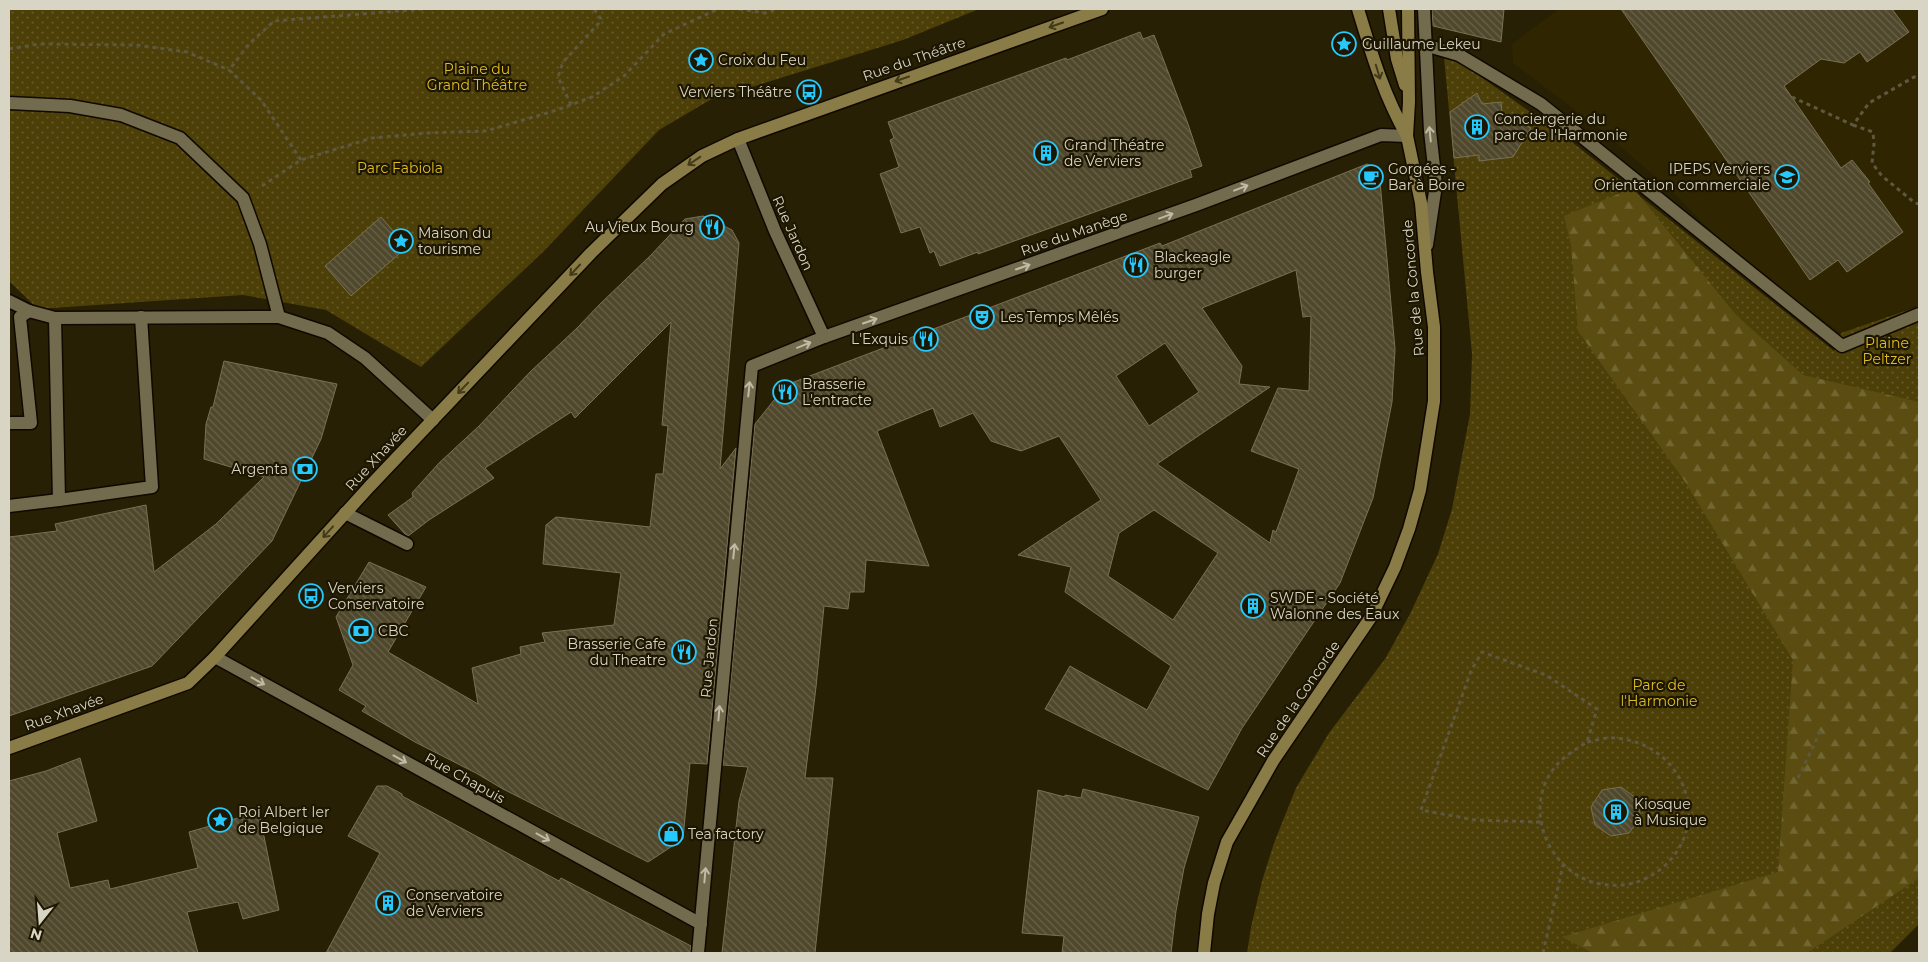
<svg xmlns="http://www.w3.org/2000/svg" width="1928" height="962" font-family="Montserrat,sans-serif">
  <defs>
    <pattern id="grass-dots" width="8" height="8" patternUnits="userSpaceOnUse" patternTransform="scale(1.25)"><rect width="8" height="8" fill="#4c3f08"/><path d="M2 2h.1M6 6h.1" fill="none" stroke="#655a2a" stroke-width="1.8" stroke-linecap="round"/></pattern>
    <pattern id="forest-firs" width="22" height="20" patternUnits="userSpaceOnUse" patternTransform="scale(1.25)"><rect width="22" height="20" fill="#5b4d11"/><path d="M5 1l3.5 6h-7zM16 11l3.5 6h-7z" fill="#726632"/></pattern>
    <pattern id="building-back-hatch" width="6" height="6" patternUnits="userSpaceOnUse" patternTransform="scale(1.25)"><rect width="6" height="6" fill="#50482c"/><path d="M-1 5l2 2M0 0l6 6M5-1l2 2" fill="none" stroke="#696249"/></pattern>
  </defs>
  <rect width="100%" height="100%" fill="#272004"/>
  <path fill="#2f2601" d="M1559,9H1919V305L1841,333L1729,250L1673,192L1600,129L1513,63L1512,44Z"/>
  <g fill="url(#grass-dots)">
    <path d="M9,9H979L903,40L710,100L659,130L543,252L421,367L326,310L243,295L38,309L9,281Z"/>
    <path d="M1444,57L1460,62L1567,138L1834,351L1841,333L1919,306V924L1890,953H1247L1251,927L1262,881L1274,843L1296,788L1329,733L1385,659L1410,614L1438,554L1452,509L1470,414L1472,354Z"/>
  </g>
  <path fill="url(#forest-firs)" d="M1633,188L1736,315L1803,375L1919,402V878L1807,953H1593L1562,937L1778,872L1793,660L1686,483L1578,331L1571,245L1564,216Z"/>
  <g fill="url(#building-back-hatch)" stroke="#797154" fill-rule="evenodd">
    <path d="M1432,9H1504L1501,42L1433,26Z"/>
    <path d="M1621,9H1892L1909,32L1867,62L1860,52L1844,63L1821,59L1784,86L1841,168L1852,160L1870,182L1868,183L1903,232L1847,272L1838,260L1810,280Z"/>
    <path d="M1140,32L1143,39L1154,35L1188,124L1202,166L1190,170L1192,177L978,254V252L940,266L934,251L930,253L920,227L901,233L880,174L899,167L890,140L894,138L888,122L1066,58L1067,60Z"/>
    <path d="M1477,93L1482,104L1501,102L1502,112L1531,128L1513,157L1479,161V155L1454,158L1450,112Z"/>
    <path d="M1367,164L1379,170L1395,349L1392,402L1373,498L1340,583L1242,728L1208,790L1045,709L1070,666L1147,710L1171,666L1065,592L1071,567L1018,555L1101,500L1059,436L1021,451L991,441L973,413L940,427L933,408L877,431L929,566L866,560L864,592H850L848,609L824,606L816,687L805,778H833L815,953H722L739,801L748,767L723,765L755,424L786,385L1160,243L1162,246ZM1296,270L1303,317L1311,316L1309,391L1278,388L1251,451L1299,469L1276,532L1273,530L1270,543L1157,464L1270,387L1239,384L1242,366L1202,308ZM1165,343L1199,392L1149,426L1116,376ZM1154,510L1218,553L1173,620L1108,576L1119,533Z"/>
    <path d="M703,216L732,230L739,243L720,469L736,448L707,764L690,763L683,839L648,862L503,789L476,773L415,742L362,711L366,706L339,690L353,665L336,617L369,562L426,587L388,652L478,704L472,668L521,654L520,647L545,642L542,633L614,625L621,573L543,564L546,525L556,517L650,527L656,474H663L668,426L662,425L671,322L575,418L571,412L485,468L494,478L429,520L408,536L405,534L388,515L413,497L412,493L439,463L479,426L530,372L577,328L601,303L650,256L685,219Z"/>
    <path d="M381,217L407,247L351,296L325,266Z"/>
    <path d="M224,361L337,384L321,439L272,541L152,666L9,716V537L57,531L55,524L146,505L154,572L216,524L264,477L204,459L206,424L211,407H213Z"/>
    <path d="M80,758L97,821L57,833L70,888L108,880L110,889L198,868L189,832L259,812L279,910L243,919L238,902L187,912L198,953H9V781L46,771Z"/>
    <path d="M377,786H387L402,794V796L559,881L561,878L691,946L690,953H326L380,853L348,836Z"/>
    <path d="M1621,787L1636,798L1641,817L1629,833L1611,836L1595,825L1591,807L1602,790Z"/>
    <path d="M1083,789L1199,817L1184,868L1176,911L1171,953H1062L1064,936L1022,933L1038,790L1065,797V795L1081,798Z"/>
  </g>
  <g fill="none" stroke-linecap="round" stroke-linejoin="round">
    <g stroke="#100900" stroke-width="15">
      <g id="lane">
        <path d="M1424,9L1430,131L1436,185L1427,245"/>
        <path d="M1425,45L1459,55L1541,104L1842,346L1919,314"/>
        <path d="M9,103L70,106L121,115L180,138L243,198L260,244L279,317"/>
        <path d="M9,301L29,311L55,318L279,317L328,333L365,358L433,420"/>
        <path d="M55,318L59,500"/>
        <path d="M9,423H31L20,317L29,311"/>
        <path d="M9,506L59,500L152,487L141,317"/>
        <path d="M345,513L407,544"/>
      </g>
    </g>
    <g stroke="#100900" stroke-width="15">
      <g id="street">
        <path d="M738,139L775,231L824,337"/>
        <path d="M215,657L701,924"/>
        <path d="M698,953L752,366L824,337L1196,205L1381,135L1407,136"/>
      </g>
    </g>
    <g stroke="#100900" stroke-width="15">
      <g id="secondary">
        <path d="M1358,9C1372,55 1383,93 1407,136"/>
        <path d="M1389,9L1397,59L1405,85"/>
        <path d="M9,748L188,683L215,657L369,487L591,253L662,184L702,156L738,139L1102,9"/>
        <path d="M1204,953L1208,914L1214,883L1227,842L1273,761L1371,617L1395,567L1409,529L1420,490L1434,401V327L1427,272L1421,203L1407,136L1409,102L1408,9"/>
      </g>
    </g>
    <g stroke="#5e5840" stroke-width="3" stroke-dasharray="4 4" stroke-linecap="butt">
      <path d="M739,9L765,13L777,9"/>
      <path d="M9,49L39,44L136,45L187,52L229,70"/>
      <path d="M1792,97L1853,125L1869,103L1914,77L1919,78"/>
      <path d="M571,105L558,77L563,62L599,23L601,19L594,9"/>
      <path d="M1853,125L1873,132L1874,144L1872,163L1882,176L1915,203L1919,204"/>
      <path d="M301,160L261,100L229,70L249,44L274,21L424,9"/>
      <path d="M262,186L301,160L372,138L427,133L486,131L557,110L592,97L624,76L664,34L718,9"/>
      <path d="M1798,778L1822,728"/>
      <path d="M1540,822L1475,820L1421,810L1471,671L1482,652L1546,675L1597,709L1587,742C1573,751 1559,759 1550,774C1529,808 1543,852 1574,873C1588,883 1604,886 1621,885C1636,884 1650,878 1662,868C1716,822 1682,741 1613,738C1605,737 1595,741 1587,742"/>
      <path d="M1543,953L1563,865"/>
    </g>
    <use href="#lane" stroke="#736b4e" stroke-width="12"/>
    <use href="#street" stroke="#736b4e" stroke-width="12"/>
    <use href="#secondary" stroke="#8a7c47" stroke-width="12"/>
  </g>
  <defs><path id="oneway-shaft" d="M-6 0H5M1.5-3L5.5 0L1.5 3" fill="none" stroke-width="1.6" stroke-linecap="round" stroke-linejoin="round" transform="scale(1.25)"/></defs>
  <g stroke="#433a19">
    <use href="#oneway-shaft" transform="translate(1056 25) rotate(161)"/>
    <use href="#oneway-shaft" transform="translate(1378 72) rotate(73)"/>
    <use href="#oneway-shaft" transform="translate(902 79) rotate(161)"/>
    <use href="#oneway-shaft" transform="translate(694 161) rotate(146)"/>
    <use href="#oneway-shaft" transform="translate(575 270) rotate(133)"/>
    <use href="#oneway-shaft" transform="translate(463 388) rotate(134)"/>
    <use href="#oneway-shaft" transform="translate(328 532) rotate(132)"/>
  </g>
  <g stroke="#c0baa7">
    <use href="#oneway-shaft" transform="translate(1430 134) rotate(-96)"/>
    <use href="#oneway-shaft" transform="translate(1241 188) rotate(-21)"/>
    <use href="#oneway-shaft" transform="translate(1166 216) rotate(-20)"/>
    <use href="#oneway-shaft" transform="translate(1023 267) rotate(-19)"/>
    <use href="#oneway-shaft" transform="translate(870 321) rotate(-19)"/>
    <use href="#oneway-shaft" transform="translate(804 345) rotate(-22)"/>
    <use href="#oneway-shaft" transform="translate(749 389) rotate(-84)"/>
    <use href="#oneway-shaft" transform="translate(734 551) rotate(-84)"/>
    <use href="#oneway-shaft" transform="translate(258 681) rotate(29)"/>
    <use href="#oneway-shaft" transform="translate(719 713) rotate(-85)"/>
    <use href="#oneway-shaft" transform="translate(400 759) rotate(29)"/>
    <use href="#oneway-shaft" transform="translate(543 837) rotate(29)"/>
    <use href="#oneway-shaft" transform="translate(705 875) rotate(-85)"/>
  </g>
  <defs>
    <g id="sight-ring" transform="scale(1.25)"><circle r="9.5" fill="#1d1600" stroke="#25c9fe" stroke-width="1.5"/><path d="M0-6L1.8-2.2L6-1.7L2.9 1.2L3.7 5.4L0 3.3L-3.7 5.4L-2.9 1.2L-6-1.7L-1.8-2.2Z" fill="#25c9fe"/></g>
    <g id="bus-ring" transform="scale(1.25)"><circle r="9.5" fill="#1d1600" stroke="#25c9fe" stroke-width="1.5"/><path d="M-5-6H5V4H4V6H2V4H-2V6H-4V4H-5ZM-3.5-4V0h7V-4ZM-3.5 1.2v1.5H-2V1.2ZM2 1.2v1.5H3.5V1.2Z" fill="#25c9fe"/></g>
    <g id="building-ring" transform="scale(1.25)"><circle r="9.5" fill="#1d1600" stroke="#25c9fe" stroke-width="1.5"/><path d="M-4-6H4V6H1V3H-1V6H-4ZM-2.5-4.3h1.7v1.8h-1.7ZM.8-4.3h1.7v1.8H.8ZM-2.5-1h1.7V.8h-1.7ZM.8-1h1.7V.8H.8Z" fill="#25c9fe"/></g>
    <g id="cafe-ring" transform="scale(1.25)"><circle r="9.5" fill="#1d1600" stroke="#25c9fe" stroke-width="1.5"/><path d="M-5.5-4.5H6V0H3Q3 3.5 0 3.5H-2.5Q-5.5 3.5-5.5 0ZM3-3.2v2h1.7v-2ZM-6 4.5H4V6H-6Z" fill="#25c9fe"/></g>
    <g id="school-ring" transform="scale(1.25)"><circle r="9.5" fill="#1d1600" stroke="#25c9fe" stroke-width="1.5"/><path d="M0-5L7-2L0 1L-7-2ZM-4 1L0 2.5L4 1V4Q0 6-4 4Z" fill="#25c9fe"/></g>
    <g id="restaurant-ring" transform="scale(1.25)"><circle r="9.5" fill="#1d1600" stroke="#25c9fe" stroke-width="1.5"/><path d="M-5-6h1v4h1v-4h1v4h1v-4h1v5L-1.5 .5V6h-2V.5L-5-1ZM5-6V6H3V1.5H1.5Q1.5-4 5-6Z" fill="#25c9fe"/></g>
    <g id="theatre-ring" transform="scale(1.25)"><circle r="9.5" fill="#1d1600" stroke="#25c9fe" stroke-width="1.5"/><path d="M-5-5.5Q0-4 5-5.5V0Q5 5 0 6Q-5 5-5 0ZM-3.3-2.5H-1v1.5H-3.3ZM1-2.5H3.3v1.5H1ZM-2.8 1Q0 5.5 2.8 1Z" fill="#25c9fe"/></g>
    <g id="bank-ring" transform="scale(1.25)"><circle r="9.5" fill="#1d1600" stroke="#25c9fe" stroke-width="1.5"/><path d="M-6-4H6V4H-6ZM0-2.3a2.3 2.3 0 1 0 0 4.6a2.3 2.3 0 1 0 0-4.6Z" fill="#25c9fe"/></g>
    <g id="shop-ring" transform="scale(1.25)"><circle r="9.5" fill="#1d1600" stroke="#25c9fe" stroke-width="1.5"/><path d="M-5-2.5h2.3a2.7 3.5 0 0 1 5.4 0H5L5.5 6h-11ZM-1.5-2.5h3a1.5 2.3 0 0 0-3 0Z" fill="#25c9fe"/></g>
  </defs>
  <g fill-rule="evenodd">
    <use href="#sight-ring" x="1344" y="44"/>
    <use href="#sight-ring" x="701" y="60"/>
    <use href="#bus-ring" x="809" y="92"/>
    <use href="#building-ring" x="1477" y="127"/>
    <use href="#building-ring" x="1046" y="153"/>
    <use href="#cafe-ring" x="1371" y="177"/>
    <use href="#school-ring" x="1787" y="177"/>
    <use href="#restaurant-ring" x="712" y="227"/>
    <use href="#sight-ring" x="401" y="241"/>
    <use href="#restaurant-ring" x="1136" y="265"/>
    <use href="#theatre-ring" x="982" y="317"/>
    <use href="#restaurant-ring" x="926" y="339"/>
    <use href="#restaurant-ring" x="785" y="392"/>
    <use href="#bank-ring" x="305" y="469"/>
    <use href="#bus-ring" x="311" y="596"/>
    <use href="#building-ring" x="1253" y="606"/>
    <use href="#bank-ring" x="361" y="631"/>
    <use href="#restaurant-ring" x="684" y="652"/>
    <use href="#building-ring" x="1616" y="812"/>
    <use href="#sight-ring" x="220" y="820"/>
    <use href="#shop-ring" x="671" y="834"/>
    <use href="#building-ring" x="388" y="903"/>
  </g>
  <g text-anchor="middle" dominant-baseline="central" stroke-width="4.5" stroke-linejoin="round" paint-order="stroke">
    <g font-size="14" fill="#d9d5c5" stroke="#1d1600" text-anchor="start">
      <text x="1362" y="44">Guillaume Lekeu</text>
      <text x="718" y="60">Croix du Feu</text>
      <text x="792" y="92" text-anchor="end">Verviers Théâtre</text>
      <text x="1494" y="119">Conciergerie du<tspan x="1494" dy="16">parc de l'Harmonie</tspan></text>
      <text x="1064" y="145">Grand Théatre<tspan x="1064" dy="16">de Verviers</tspan></text>
      <text x="1388" y="169">Gorgées -<tspan x="1388" dy="16">Bar à Boire</tspan></text>
      <text x="1770" y="169" text-anchor="end">IPEPS Verviers<tspan x="1770" dy="16">Orientation commerciale</tspan></text>
      <text x="694" y="227" text-anchor="end">Au Vieux Bourg</text>
      <text x="418" y="233">Maison du<tspan x="418" dy="16">tourisme</tspan></text>
      <text x="1154" y="257">Blackeagle<tspan x="1154" dy="16">burger</tspan></text>
      <text x="1000" y="317">Les Temps Mêlés</text>
      <text x="908" y="339" text-anchor="end">L'Exquis</text>
      <text x="802" y="384">Brasserie<tspan x="802" dy="16">L'entracte</tspan></text>
      <text x="288" y="469" text-anchor="end">Argenta</text>
      <text x="328" y="588">Verviers<tspan x="328" dy="16">Conservatoire</tspan></text>
      <text x="1270" y="598">SWDE - Société<tspan x="1270" dy="16">Walonne des Eaux</tspan></text>
      <text x="378" y="631">CBC</text>
      <text x="666" y="644" text-anchor="end">Brasserie Cafe<tspan x="666" dy="16">du Theatre</tspan></text>
      <text x="1634" y="804">Kiosque<tspan x="1634" dy="16">à Musique</tspan></text>
      <text x="238" y="812">Roi Albert Ier<tspan x="238" dy="16">de Belgique</tspan></text>
      <text x="688" y="834">Tea factory</text>
      <text x="406" y="895">Conservatoire<tspan x="406" dy="16">de Verviers</tspan></text>
    </g>
    <g font-size="14" fill="#d9d5c5" stroke="#1d1600">
      <text transform="translate(914 59) rotate(-19)">Rue du Théâtre</text>
      <text transform="translate(793 233) rotate(66)">Rue Jardon</text>
      <text transform="translate(1074 233) rotate(-19)">Rue du Manège</text>
      <text transform="translate(1413 288) rotate(-95)">Rue de la Concorde</text>
      <text transform="translate(376 458) rotate(-47)">Rue Xhavée</text>
      <text transform="translate(709 658) rotate(-85)">Rue Jardon</text>
      <text transform="translate(1298 699) rotate(-56)">Rue de la Concorde</text>
      <text transform="translate(64 712) rotate(-20)">Rue Xhavée</text>
      <text transform="translate(465 778) rotate(29)">Rue Chapuis</text>
    </g>
    <g font-size="14" fill="#e2bf20" stroke="#1d1600">
      <text x="477" y="69">Plaine du<tspan x="477" dy="16">Grand Théâtre</tspan></text>
      <text x="400" y="168">Parc Fabiola</text>
      <text x="1887" y="343">Plaine<tspan x="1887" dy="16">Peltzer</tspan></text>
      <text x="1659" y="685">Parc de<tspan x="1659" dy="16">l'Harmonie</tspan></text>
    </g>
  </g>
  <rect width="1928" height="962" fill="none" stroke="#d9d5c5" stroke-width="20"/>
  <g transform="translate(40 922) rotate(197)" stroke="#1d1600" stroke-width="4" paint-order="stroke">
  <path d="M0-4L9 19L0 12L-9 19Z" fill="#d9d5c5"/>
  <text y="-8" font-size="14" font-weight="bold" text-anchor="middle" fill="#d9d5c5">N</text>
  </g>
</svg>
